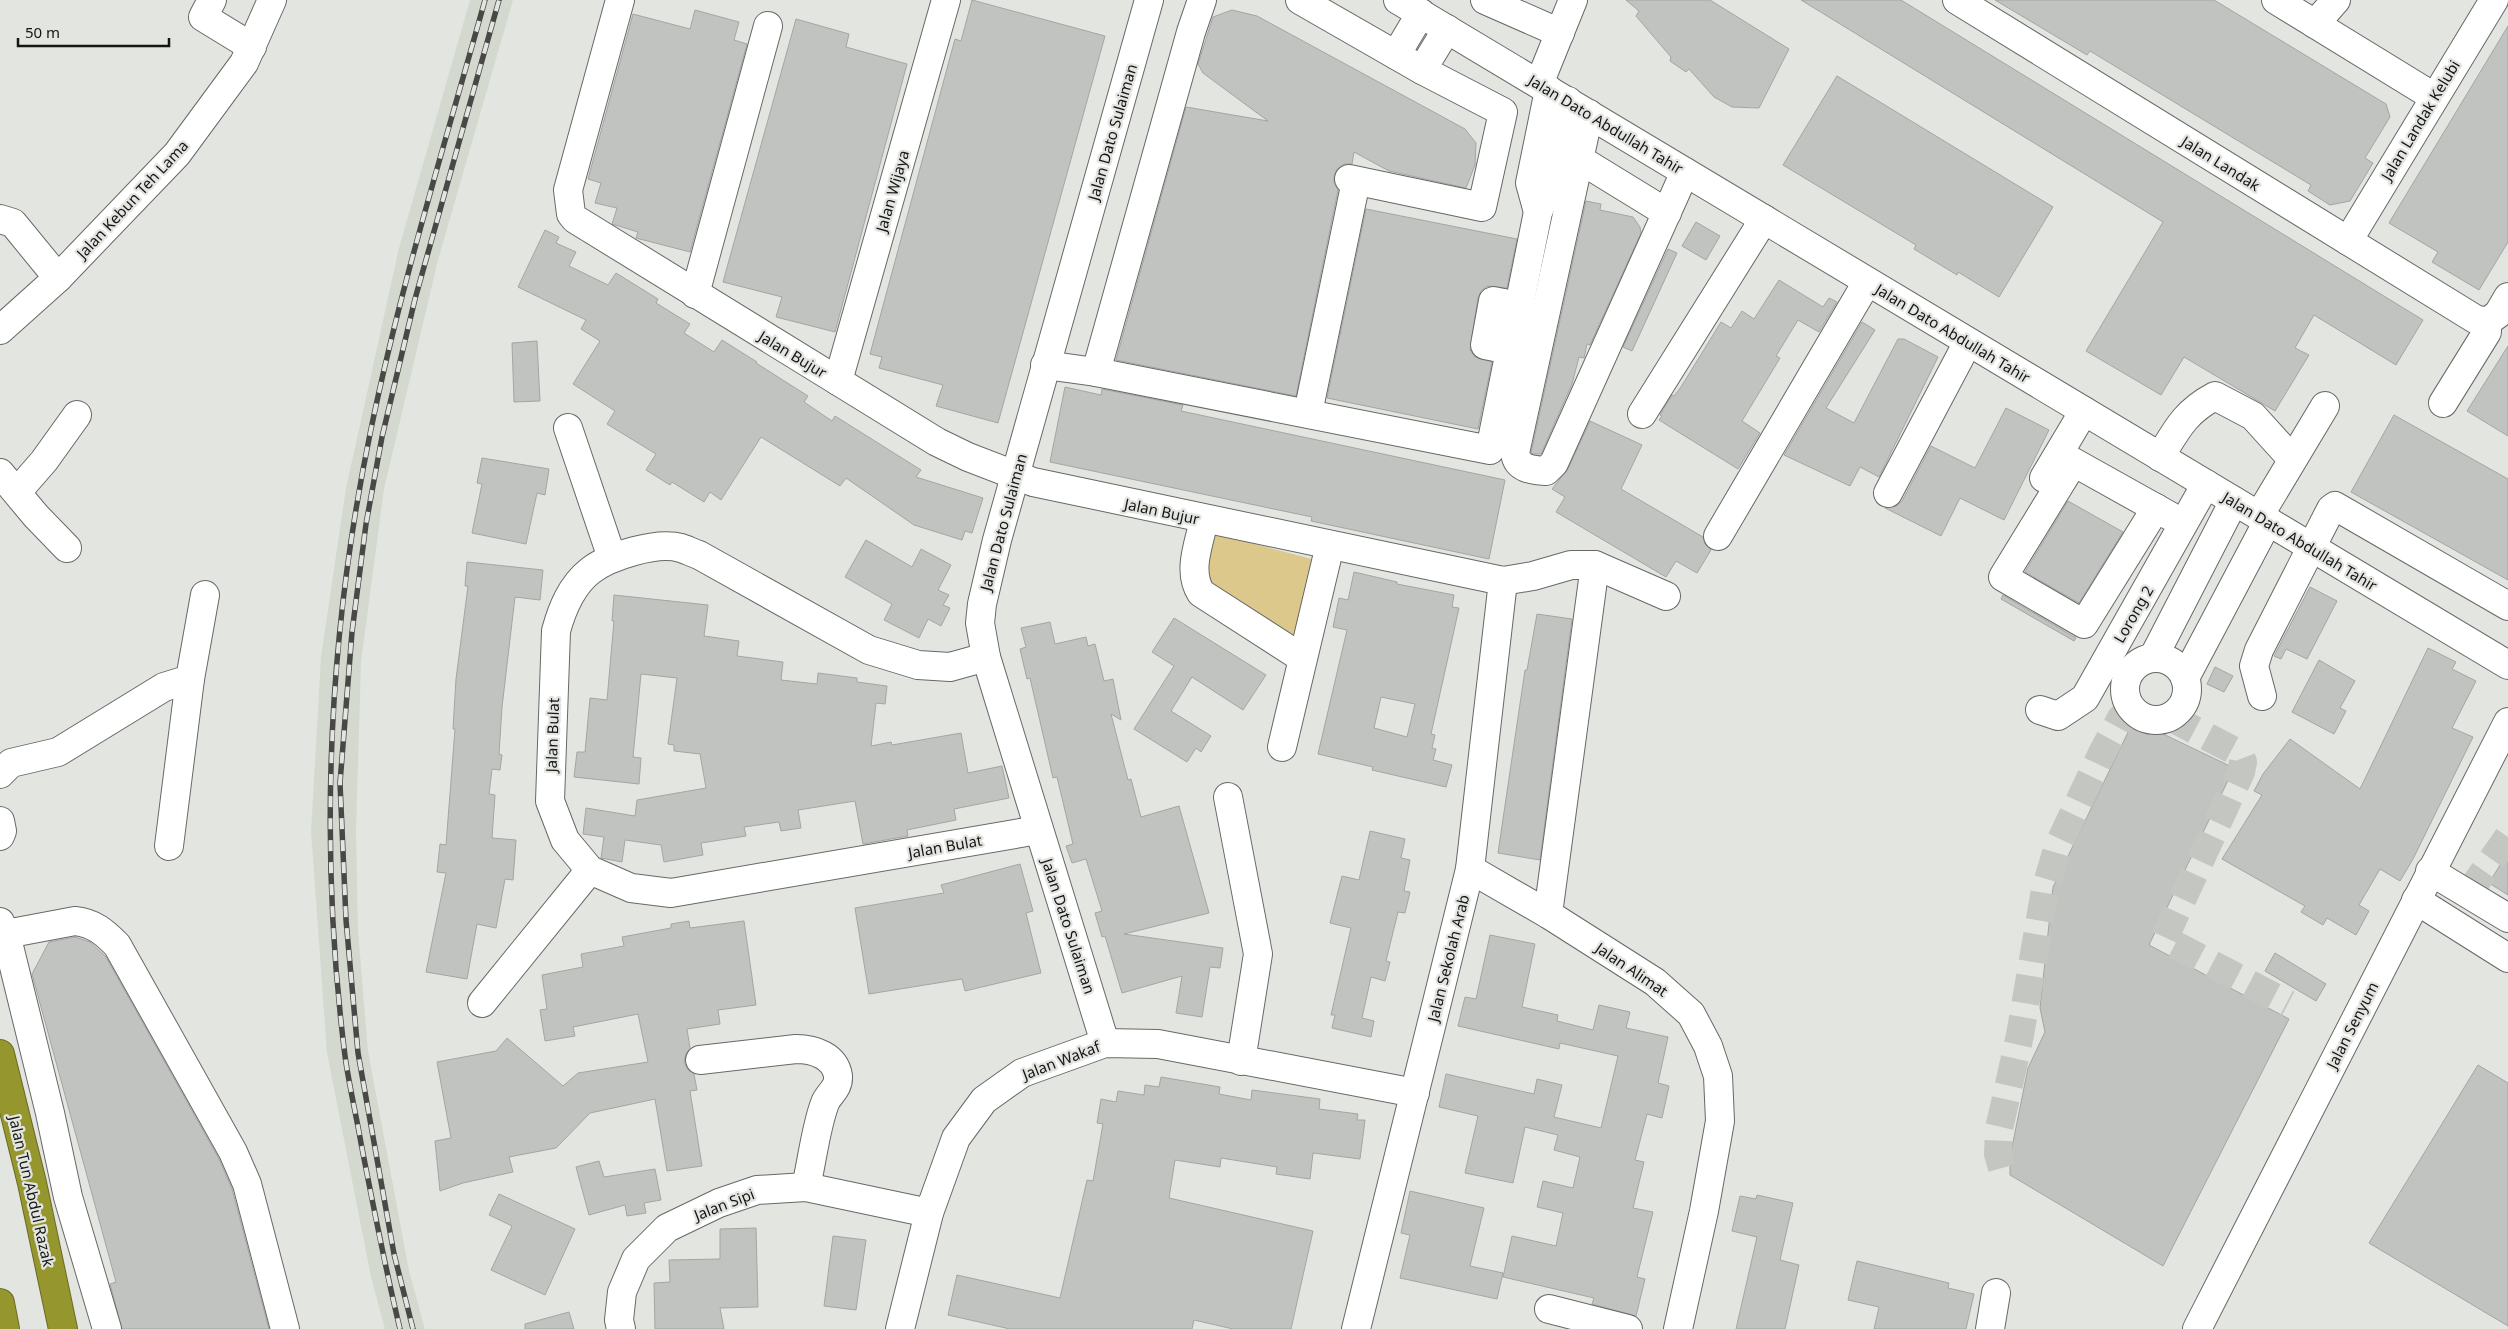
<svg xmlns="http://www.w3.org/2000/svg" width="2508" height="1329" font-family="'Noto Sans',sans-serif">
  <rect width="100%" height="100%" fill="#e3e5e1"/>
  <path fill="#d4d9cf" d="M470,0H513L438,260L384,489L361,662L356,832L358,930L368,1051L409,1271L425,1329H385L371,1277L327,1053L311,832L321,657L346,488L399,248Z"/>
  <path fill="#ddc88c" d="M1210,532L1319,561L1293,639L1207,587Z"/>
  <g fill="#c0c3c0" stroke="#a3a6a3" fill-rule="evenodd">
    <path d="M972,0L1105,36L998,423L936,406L943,385L879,368L882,357L870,354L955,39L961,41Z"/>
    <path d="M1626,0H1710L1789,49L1759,108L1732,107L1714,97L1689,69L1686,72L1670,61L1671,57L1636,16L1639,11Z"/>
    <path d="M1801,0H1901L2423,320L2396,365L2314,315L2295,348L2309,355L2275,411L2184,357L2161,395L2086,351L2163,222Z"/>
    <path d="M1995,0H2214L2386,104L2390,117L2365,158L2373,163L2350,201L2330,205L2308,191L2311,185L2090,51L2087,55Z"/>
    <path d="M695,10L739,22L734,40L747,44L690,252L636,238L638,232L612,224L617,208L595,203L601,183L588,179L633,14L690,29Z"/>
    <path d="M1232,10L1257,16L1465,129L1476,143L1475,165L1466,188L1389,171L1354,152L1352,164H1344L1337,169L1334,176V183L1338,190L1296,396L1116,360L1186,107L1268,121L1203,73L1198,64L1213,17Z"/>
    <path d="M796,19L849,34L846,47L907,64L835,332L776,317L782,297L723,282Z"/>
    <path d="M2508,26V242L2479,290L2432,262L2438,252L2389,223Z"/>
    <path d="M1837,76L2053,207L1999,297L1958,272L1957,275L1914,249L1916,245L1783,165Z"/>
    <path d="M1586,201L1601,204L1600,210L1633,217L1640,227L1641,233L1590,345L1587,344L1584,358L1579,357L1572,384L1541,454H1534L1531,453Z"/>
    <path d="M1366,209L1517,239L1507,288L1487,286L1481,291L1478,298L1470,350L1475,357L1492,362L1478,429L1327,398Z"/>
    <path d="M1696,222L1720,236L1706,260L1682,246Z"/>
    <path d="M545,230L559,237L556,243L576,252L569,266L608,285L616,273L658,299L656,303L690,324L684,333L714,352L722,340L757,362L756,363L808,396L804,402L832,421L835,416L921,470L916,477L983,498L972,533L965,531L962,540L914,525L846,478L840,486L761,437L721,500L710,492L704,502L672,482L670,485L646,470L656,454L607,424L615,411L573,384L600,341L581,329L586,320L518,287Z"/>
    <path d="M1668,249L1677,253L1632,351L1623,347Z"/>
    <path d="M1779,280L1823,307L1829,298L1837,302L1819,332L1798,320L1776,356L1780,358L1742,421L1760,433L1738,469L1659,420L1662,416L1660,415L1672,395L1674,396L1681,387L1721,322L1731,328L1742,311L1754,319Z"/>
    <path d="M1862,322L1875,330L1826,408L1854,423L1898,339H1904L1938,357L1879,477L1860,467L1850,486L1784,455Z"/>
    <path d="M537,341L540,401L514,402L512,343Z"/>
    <path d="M2508,346V436L2467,411Z"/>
    <path d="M1065,387L1101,395L1102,389L1183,405L1181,411L1505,480L1489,559L1311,521L1312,517L1050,462Z"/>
    <path d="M2006,408L2049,430L2004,520L1960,498L1941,536L1885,508L1896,506L1902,501L1931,446L1975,468Z"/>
    <path d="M2394,415L2508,479V580L2351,492Z"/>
    <path d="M1590,421L1642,445L1621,489L1703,537L1705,544L1711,550L1697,573L1676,561L1666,577L1556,512L1565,497L1552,489L1568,469Z"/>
    <path d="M482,458L549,469L545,495L537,493L526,544L472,533L482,484L477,483Z"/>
    <path d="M2068,501L2123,532L2079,603L2025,572Z"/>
    <path d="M866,540L912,567L921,549L951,565L938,590L949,595L943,605L950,608L941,626L928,619L919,638L884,620L892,604L845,577Z"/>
    <path d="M467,562L543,570L540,600L515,597L502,707L499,754L502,755L500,770L492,769L489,794L495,795L492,838L516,840L513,880L505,879L496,928L477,924L467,979L426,972L446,873L437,872L440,844L446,845L455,729H453L456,679L468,586H465Z"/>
    <path d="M1354,572L1397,582V584L1454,595L1452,607L1459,608L1431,734L1435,735L1432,748L1436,749L1433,760L1452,765L1446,787L1372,770L1373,767L1318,754L1347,630L1333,627L1339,598L1348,600ZM1381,697L1415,704L1407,737L1374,728Z"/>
    <path d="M2310,587L2337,601L2307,659L2286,649L2281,659L2274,656Z"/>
    <path d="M614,595L708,605L704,636L739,641L737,656L783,662L781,680L817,684L818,673L857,678V682L887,686L885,704L876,703L871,746L891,742L892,745L961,733L968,773L1002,766L1009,798L954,809L956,820L907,830L908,836L863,844L855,801L798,810L801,828L781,831L779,822L744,827L746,836L701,843L703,855L664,862L661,845L625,840L622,862L601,858L604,837L583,834L586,808L635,816L637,800L706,788L700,754L674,751V745L668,744L677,678L641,674L633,757L641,758L639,784L574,777L577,752H585L590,698L607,700L614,621H612Z"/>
    <path d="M2003,595L2076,638L2074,641L2001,599Z"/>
    <path d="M1537,614L1572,619L1540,860L1498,853L1525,670H1527Z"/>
    <path d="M1174,618L1266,675L1243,710L1192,677L1171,711L1211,736L1201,752L1196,748L1187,762L1134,729L1174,666L1152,652Z"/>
    <path d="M1050,622L1055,644L1086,637L1088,646L1095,644L1104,681L1113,679L1121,720L1111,714L1128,780L1131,779L1141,817L1179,806L1209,913L1124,934L1223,948L1220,968L1210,967L1202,1017L1176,1013L1182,976L1122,993L1105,936L1102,937L1095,913L1102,911L1086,859L1072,863L1066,846L1073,844L1057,777L1053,778L1030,678L1027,679L1020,649L1026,647L1021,628Z"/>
    <path d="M2428,648L2456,662L2452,669L2476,681L2452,728L2473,737L2413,859L2400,881L2380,869L2359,905L2369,911L2356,935L2327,918L2323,925L2301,912L2305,906L2222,859L2262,795L2254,791L2263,774L2290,739L2360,789Z"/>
    <path d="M2319,660L2355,681L2340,708L2346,711L2334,734L2292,712Z"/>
    <path d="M2215,667L2233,676L2224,692L2207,684Z"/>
    <path d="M2134,720L2234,768L2149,945L2289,1019L2163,1266L2010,1175V1157L2028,1068L2045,1032L2040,1008L2053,887Z"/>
    <path d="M1370,831L1405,839L1401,858L1410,860L1404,891L1410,892L1405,913L1398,912L1386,961L1390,962L1385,981L1371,977L1362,1018L1374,1021L1371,1037L1332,1028L1335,1015H1331L1351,928L1330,923L1342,876L1359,880Z"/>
    <path d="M2508,852V895L2489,883Z"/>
    <path d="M1020,864L1033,911L1026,913L1041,973L965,991L962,979L869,994L855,908L944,893L941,885Z"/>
    <path d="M689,921L690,928L744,921L756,1005L718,1010L720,1024L687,1029L690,1048L686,1054L684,1061L688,1070L694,1074L697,1090L690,1091L702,1166L667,1171L655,1099L590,1113L556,1148L509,1157L513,1172L463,1183L440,1191L435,1141L451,1138L437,1062L496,1051L507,1038L563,1086L578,1073L648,1062L638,1014L573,1027L575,1036L545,1041L540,1010L547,1009L542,975L583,967L581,954L624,946L622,937L671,928V924Z"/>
    <path d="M1490,935L1535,944L1522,1007L1558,1015L1557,1021L1593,1030L1599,1005L1630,1012L1626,1028L1668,1037L1658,1083L1669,1086L1662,1118L1647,1114L1635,1160L1644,1162L1633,1208L1653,1212L1637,1277L1645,1279L1636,1316L1592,1304L1594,1298L1503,1277L1512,1236L1556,1246L1563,1213L1537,1207L1543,1181L1573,1188L1580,1157L1554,1150L1558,1135L1525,1127L1513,1183L1465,1173L1478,1116L1439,1107L1446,1074L1534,1094L1537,1079L1562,1085L1554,1117L1601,1128L1618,1056L1560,1043L1559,1049L1458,1026L1465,997L1476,999Z"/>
    <path d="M75,937L90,942L106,957L219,1159L232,1189L269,1329H122L110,1284L116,1282L32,974L49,942Z"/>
    <path d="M2275,953L2326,984L2316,1001L2265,971Z"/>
    <path d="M2478,1065L2508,1083V1326L2369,1243Z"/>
    <path d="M1161,1077L1220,1087L1219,1094L1251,1100L1252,1090L1320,1099L1319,1109L1358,1114L1357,1120H1365L1360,1159L1313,1153L1310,1179L1276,1174L1277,1167L1221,1158L1220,1167L1175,1160L1169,1198L1313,1231L1291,1329H1233L1194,1320L1192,1329H1010L948,1315L957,1275L1060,1298L1087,1180L1093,1181L1103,1124L1097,1123L1101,1099L1116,1102L1118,1091L1144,1095L1145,1085L1159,1087Z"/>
    <path d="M599,1161L604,1177L655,1169L661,1200L644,1203L646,1213L627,1216L625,1205L589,1215L576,1167Z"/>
    <path d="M1410,1191L1484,1208L1470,1266L1503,1273L1497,1299L1400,1278L1410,1235L1401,1233Z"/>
    <path d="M499,1194L575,1229L545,1295L491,1270L512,1226L489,1215Z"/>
    <path d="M1757,1195L1793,1203L1780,1260L1799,1265L1785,1329H1736L1757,1237L1732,1231L1740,1196L1756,1199Z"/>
    <path d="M756,1228L758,1307L720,1308L724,1329H655L654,1283L670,1282L669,1260L720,1259V1229Z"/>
    <path d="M833,1236L866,1240L856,1310L824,1306Z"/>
    <path d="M1857,1261L1949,1283L1948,1288L1974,1294L1966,1329H1874L1879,1307L1848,1300Z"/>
    <path d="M569,1312L574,1329H525V1324Z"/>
  </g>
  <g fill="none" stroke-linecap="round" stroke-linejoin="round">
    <g stroke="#c4c6c2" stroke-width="28" stroke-dasharray="28 14" stroke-linecap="butt">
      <path d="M2170,717L2240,754L2243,762L2241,772L2164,939L2288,1004"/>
      <path d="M2468,894L2508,837"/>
      <path d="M2002,1168L1998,1154L1999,1129L2020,1035L2045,890L2058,846L2102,753L2121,718L2136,713"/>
    </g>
    <g stroke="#676966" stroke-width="30">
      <g id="minor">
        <path d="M212,0L203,17L252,47"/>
        <path d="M620,0L568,190L571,214L575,219L937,442L968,457L1033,482L1503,581L1533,576L1571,565H1595L1666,596"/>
        <path d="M1300,0L1422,70L1503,112L1482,207L1349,179"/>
        <path d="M1398,0L2508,665"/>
        <path d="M1485,0L1560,33"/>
        <path d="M1957,0L2475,319L2487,322"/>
        <path d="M2276,0L2434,97"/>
        <path d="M2315,24L2336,0"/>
        <path d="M1396,55L1421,13"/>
        <path d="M1422,70L1447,29"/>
        <path d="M1539,84L1573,0"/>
        <path d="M1589,114L1515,453C1517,469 1532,470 1546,471L1554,463L1685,172"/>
        <path d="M1579,159L1667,213"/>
        <path d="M1538,212L1530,183L1549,90"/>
        <path d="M0,219L13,223L58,278"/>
        <path d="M2348,241L2494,0"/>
        <path d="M695,294L768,26"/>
        <path d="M2487,322L2498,314L2508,297"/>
        <path d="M0,330L58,278L177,154L244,63L272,0"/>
        <path d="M1510,350L1485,345L1493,301L1519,306"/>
        <path d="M1045,365L1096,372L1490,450L1538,212L1548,188L1568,101"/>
        <path d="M1096,372L1191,32L1202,0"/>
        <path d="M838,381L946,0"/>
        <path d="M2443,403L2487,332V322"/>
        <path d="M1308,413L1356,181"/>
        <path d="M1642,414L1764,219"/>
        <path d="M568,428L612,558"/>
        <path d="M2059,454L2170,516"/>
        <path d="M2160,457C2177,429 2185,412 2215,396L2253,416L2292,459"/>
        <path d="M2073,463L2003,577L2084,624L2156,508"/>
        <path d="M0,473L36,516L67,548"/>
        <path d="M2044,478L2084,411"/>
        <path d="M17,492L44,461L77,415"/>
        <path d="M1888,493L1968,342"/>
        <path d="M2259,516L2325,406"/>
        <path d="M1204,520C1199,544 1187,571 1201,593L1302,658"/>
        <path d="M1718,536L1867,282"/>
        <path d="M986,657L950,667L918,665L869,650L699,555C693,553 687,550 681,548C657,541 609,556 590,571C571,586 562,609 556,631L550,801L565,840L590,870L631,888L671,893L1038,830"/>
        <path d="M2153,658L2234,501"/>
        <circle cx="2156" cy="689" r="31"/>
        <path d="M2185,678L2268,521"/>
        <path d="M2262,696L2254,666L2259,650L2331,509L2335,506L2508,606"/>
        <path d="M2040,710L2058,716L2085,698L2206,484"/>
        <path d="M1282,747L1330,545"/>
        <path d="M0,774L11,763L58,752L164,687L190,679L205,595"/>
        <path d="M1228,797L1258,954L1241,1061"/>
        <path d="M0,821L2,831L0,836"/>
        <path d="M169,846L190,679"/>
        <path d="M1470,869L1548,914L1655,982L1691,1014L1708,1046L1718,1076L1720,1121L1704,1211L1678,1329"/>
        <path d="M2430,871L2508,918"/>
        <path d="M2416,900L2508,958"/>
        <path d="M1548,914L1595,565"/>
        <path d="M0,922L6,934L50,1113L68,1197L107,1329"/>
        <path d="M6,934L75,921C94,923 104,932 117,945L233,1152L247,1184L285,1329"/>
        <path d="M482,1003L590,870"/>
        <path d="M1105,1043L986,657L980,623L982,604L997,540L1149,0"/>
        <path d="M700,1060L796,1049C814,1049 835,1056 838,1076C839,1089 829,1093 825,1103C816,1126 812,1161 806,1187"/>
        <path d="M1549,1309L1628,1329"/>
        <path d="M621,1329L619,1320L622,1292L636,1259L667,1228L719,1203L757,1190L806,1187L929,1213"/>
        <path d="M900,1329L929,1213L956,1138L984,1100L1022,1073L1105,1043L1158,1044L1415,1093"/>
        <path d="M1356,1329L1470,869L1503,581"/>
        <path d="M1990,1329L1996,1293"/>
        <path d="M2197,1329L2508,722"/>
      </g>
    </g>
    <g stroke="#696926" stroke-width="30">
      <g id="highway">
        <path d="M0,1054L32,1183L63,1329"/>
        <path d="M0,1303L5,1329"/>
      </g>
    </g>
    <use href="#minor" stroke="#fff" stroke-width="28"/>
    <use href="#highway" stroke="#96962f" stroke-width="28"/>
    <g stroke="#484846" stroke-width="5.5">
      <g id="rail">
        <path d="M400,1329C385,1267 373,1205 361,1143C356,1114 349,1085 345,1056C319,849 328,638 370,434C400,287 445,144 485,0"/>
        <path d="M413,1329L394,1254L358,1053L346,920L340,783L352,632L366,524L382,437L415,299L499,0"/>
      </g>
    </g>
    <use href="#rail" stroke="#e3e5e1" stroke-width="4" stroke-dasharray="11" stroke-linecap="butt"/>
  </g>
  <g text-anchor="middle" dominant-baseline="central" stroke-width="4.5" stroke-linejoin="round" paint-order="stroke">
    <g font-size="15" fill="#151514" stroke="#e3e5e1">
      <text transform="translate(2420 120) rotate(-59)">Jalan Landak Kelubi</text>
      <text transform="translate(1606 124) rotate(31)">Jalan Dato Abdullah Tahir</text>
      <text transform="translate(1112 132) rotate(-74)">Jalan Dato Sulaiman</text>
      <text transform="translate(2221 163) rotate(32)">Jalan Landak</text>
      <text transform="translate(892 191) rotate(-74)">Jalan Wijaya</text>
      <text transform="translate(132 199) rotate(-47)">Jalan Kebun Teh Lama</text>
      <text transform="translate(1953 333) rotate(31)">Jalan Dato Abdullah Tahir</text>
      <text transform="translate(793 354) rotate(31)">Jalan Bujur</text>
      <text transform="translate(1162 511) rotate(12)">Jalan Bujur</text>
      <text transform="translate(1003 522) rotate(-75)">Jalan Dato Sulaiman</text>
      <text transform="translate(2300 541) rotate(31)">Jalan Dato Abdullah Tahir</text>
      <text transform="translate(2133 614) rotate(-60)">Lorong 2</text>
      <text transform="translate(552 735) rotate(-88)">Jalan Bulat</text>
      <text transform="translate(945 846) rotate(-10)">Jalan Bulat</text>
      <text transform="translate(1069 926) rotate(72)">Jalan Dato Sulaiman</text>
      <text transform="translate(1448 958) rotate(-76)">Jalan Sekolah Arab</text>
      <text transform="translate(1632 969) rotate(34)">Jalan Alimat</text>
      <text transform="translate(2352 1025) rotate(-63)">Jalan Senyum</text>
      <text transform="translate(1061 1060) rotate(-21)">Jalan Wakaf</text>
      <text transform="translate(32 1191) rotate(77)">Jalan Tun Abdul Razak</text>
      <text transform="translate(724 1204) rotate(-21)">Jalan Sipi</text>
    </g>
  </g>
  <path d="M18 38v8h151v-8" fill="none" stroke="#151514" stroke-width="2.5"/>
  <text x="25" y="38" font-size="15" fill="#151514" stroke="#e3e5e1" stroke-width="4" paint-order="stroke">50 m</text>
</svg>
